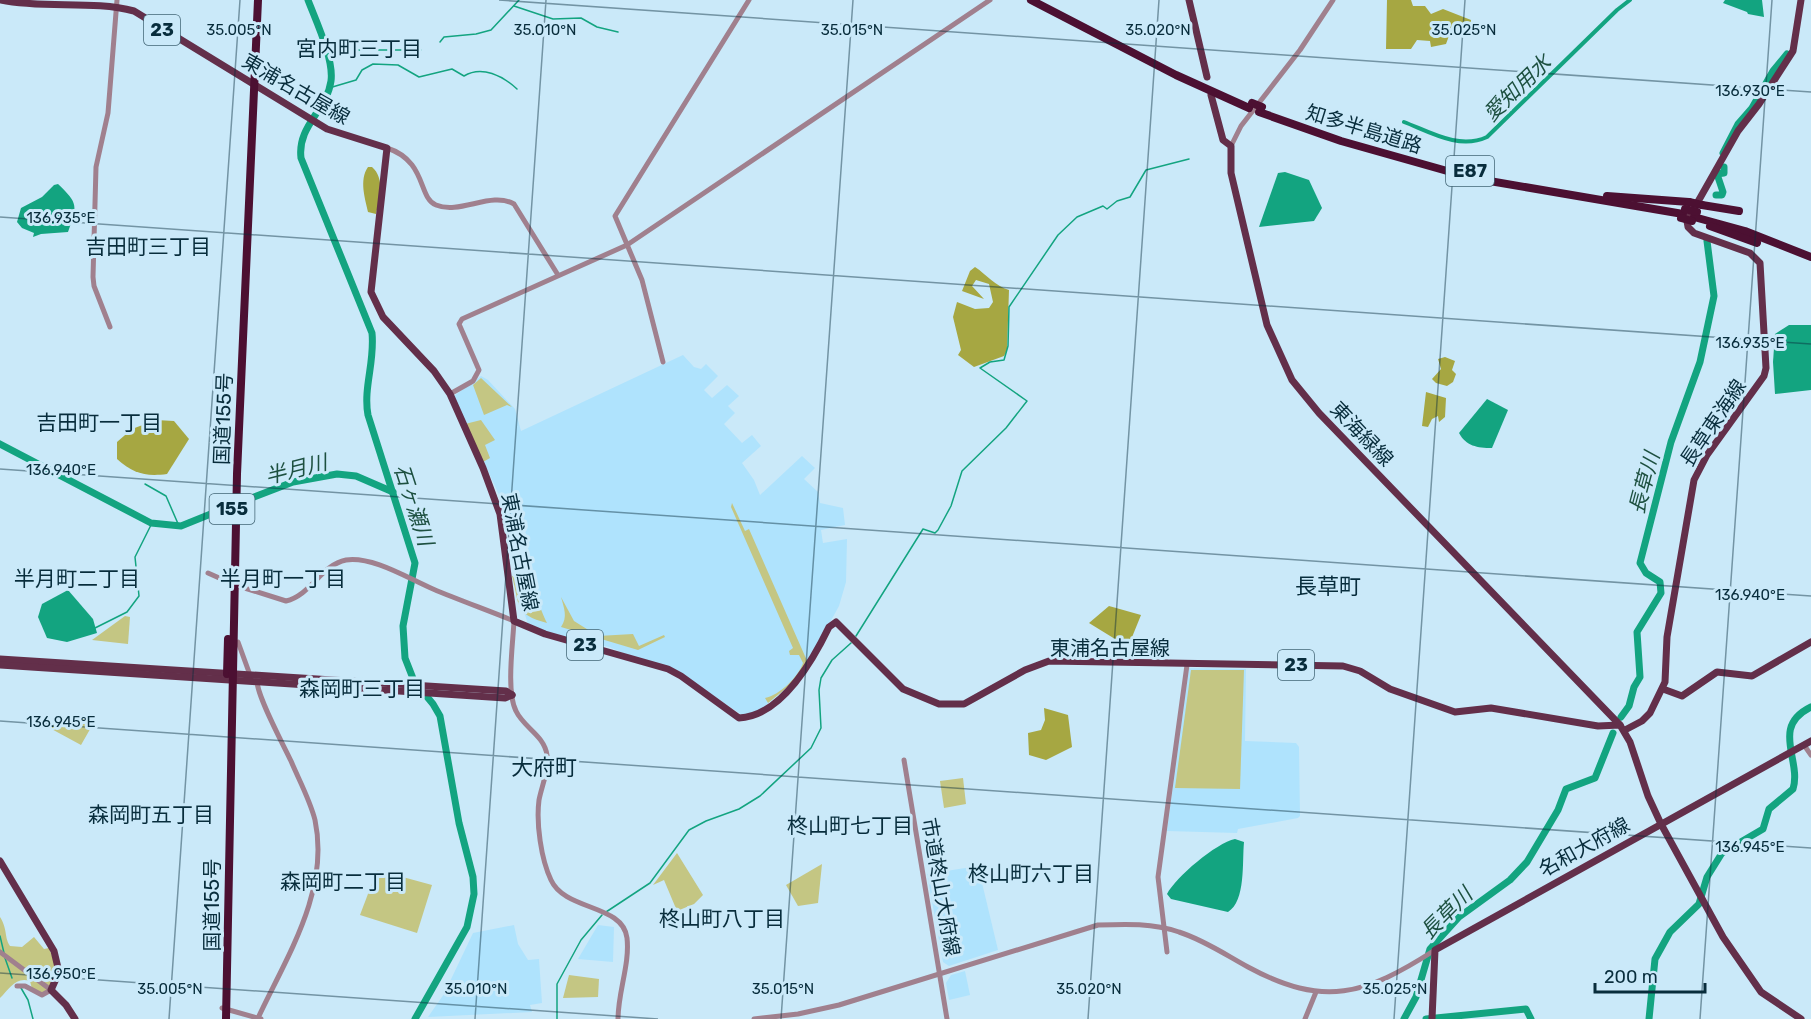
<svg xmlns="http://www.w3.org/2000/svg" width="1811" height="1019" font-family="Rubik,'Noto Sans JP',sans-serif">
  <rect width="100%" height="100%" fill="#cae9f9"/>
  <g fill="#afe3fd">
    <path d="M683,355L694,367L701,369L706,364L718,376L704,390L712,398L727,385L739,396L728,406L735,413L724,424L742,443L752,435L761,446L742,463L754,480L760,495L802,456L815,468L804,479L818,492L820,503L843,508L845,525L821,530L823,543L847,539L846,582L839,606L800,677L759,711L742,715L695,683L609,647L546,632L528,624L512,576L530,573L527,537L523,526L507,527L504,506L454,396L481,376L488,380L515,409L521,431Z"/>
    <path d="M1189,668L1246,669L1245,741L1296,743L1299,747L1300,816L1298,818L1238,829L1237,833L1167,831Z"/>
    <path d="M978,866L998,950L949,966L943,962L927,874Z"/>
    <path d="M514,925L518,944L528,960L539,959L542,1003L530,1005L532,1012L428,1017L444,994L473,933Z"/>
    <path d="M598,925L614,927L613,962L578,959Z"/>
    <path d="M965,971L970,995L949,1000L946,983L951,975Z"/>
  </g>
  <g fill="#c4c683">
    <path d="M481,378L512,407L507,405L484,415L473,385Z"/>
    <path d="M481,420L495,440L485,445L490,458L483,462L465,424Z"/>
    <path d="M732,503L745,531L749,529L808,663L800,677L768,703L765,698C780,695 798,677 803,663L799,655H790L789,651L793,648L731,507Z"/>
    <path d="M530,573C531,586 541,610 547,623C514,614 520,606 512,576Z"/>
    <path d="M561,597L574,621L598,636L633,634L639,646L664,635L665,637L638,650L561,627C568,617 564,608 561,597Z"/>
    <path d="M125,616L130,617L128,644L92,640Z"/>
    <path d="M1191,670H1244L1240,789L1175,788Z"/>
    <path d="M83,719L93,724L81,745L46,726L50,723L77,727Z"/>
    <path d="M963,778L966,804L944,808L940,781Z"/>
    <path d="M677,853L703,895L694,904L677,911L664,880L653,885Z"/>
    <path d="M822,864L818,903L798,906L786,885Z"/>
    <path d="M377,870L432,885L417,933L360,915Z"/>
    <path d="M0,917C8,930 4,937 10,946L22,947L34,937L44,949L49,948C58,970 57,973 46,994L32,989L30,981C16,976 9,989 0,998Z"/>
    <path d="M569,975L599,979L598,997L563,998Z"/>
  </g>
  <g fill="#a6a742">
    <path d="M1387,0H1411L1413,6H1425L1431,14L1443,9L1471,20L1470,27L1462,34L1450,33L1446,44L1431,47L1430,41L1417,40L1411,49H1386Z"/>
    <path d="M368,167H372C385,178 380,199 376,214L368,212C365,198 359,180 368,167Z"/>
    <path d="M975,267C987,275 995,286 1009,290L1007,350L1004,356L974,367L958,355L961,350L953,317L957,302L975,309L989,308L993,302L989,284L976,280L972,286L984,299L962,291L970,271Z"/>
    <path d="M1445,357L1455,361L1452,370L1456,374L1453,382L1447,386L1436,383L1432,379L1441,369L1438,359Z"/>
    <path d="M1426,392L1446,398L1445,417L1439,422L1438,416L1432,419L1428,427L1422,426Z"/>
    <path d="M156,420L174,421L189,439L167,474C145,477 133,473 117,459V442L132,429Z"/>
    <path d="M1109,606L1141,615L1128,647L1089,623Z"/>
    <path d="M1044,708L1068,715L1072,747L1046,760L1029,755L1028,733L1041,730L1045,720Z"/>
  </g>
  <g fill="#13a480">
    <path d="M1725,0H1762L1764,17L1748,14L1747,12L1723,3Z"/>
    <path d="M1285,172L1309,180L1322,208L1314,221L1259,227L1278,173Z"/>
    <path d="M58,184C79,204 77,206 68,232L41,234L33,237L34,233L22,228L17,222L21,208L42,197L54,185Z"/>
    <path d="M1789,325H1811V390L1775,394L1773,362L1775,334Z"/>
    <path d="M1487,399L1508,410L1492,448C1477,448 1466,446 1459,433Z"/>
    <path d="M68,590L93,619L97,633L67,642L47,638L38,617L42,604Z"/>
    <path d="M1235,839L1244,842C1242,862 1246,901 1228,912L1171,899L1167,894C1176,877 1216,843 1235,839Z"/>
  </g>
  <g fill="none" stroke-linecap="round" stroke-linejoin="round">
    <g stroke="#13a480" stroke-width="1.5">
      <path d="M514,6L553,19L581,18L597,27L618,32"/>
      <path d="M440,42L444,37L476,34L491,30L519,0"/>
      <path d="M326,50H421"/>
      <path d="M329,88L356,80L362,70L373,64L398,65L419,77L452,69L464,76C482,65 503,76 517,89"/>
      <path d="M145,484L166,496L179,526"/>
      <path d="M95,628L127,612L139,596L135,557L152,523"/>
      <path d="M856,636L923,529L935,533L938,530L951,506L962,471L1006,428L1027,401L980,368L990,362L1004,360L1008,346L1009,307L1058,235L1077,217L1103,206L1107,209L1117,201L1130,197L1146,170L1189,159"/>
      <path d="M606,912L650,883L689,830L706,821L739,809L760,796L811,748L821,728L819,690L821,678L832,660L851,643"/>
      <path d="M0,936L4,953"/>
      <path d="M5,958L12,978"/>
      <path d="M21,988L28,1000L33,1019"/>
      <path d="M557,1019V984L581,940L602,915"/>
    </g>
    <path stroke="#13a480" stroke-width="4" d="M1404,122C1430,132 1459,150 1487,137L1617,10L1630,0"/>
    <g stroke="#13a480" stroke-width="7">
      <path d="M308,0C316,21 334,59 331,81C327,110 297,126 301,158L372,333C375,362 363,388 368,415L415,563L403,626L405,658L414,681L433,704L440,716L459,823L473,877L474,894L467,927L415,1019"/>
      <path d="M1723,153L1738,124L1752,108L1773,71L1787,54"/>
      <path d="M1716,195H1722L1723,192L1717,174L1724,173V167"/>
      <path d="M0,444L151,523L181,526L228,507"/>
      <path d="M241,502L293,482L337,474L356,476L393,492"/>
      <path d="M1621,717L1629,706L1634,687L1640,677L1637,632L1661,593L1660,582L1646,573L1640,563L1671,442L1700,362L1714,296L1707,241"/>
      <path d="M1404,1019L1416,997L1430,949L1459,917L1510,880L1527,862L1558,810L1566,789L1595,778L1613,733"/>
      <path d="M1426,1019L1526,1009L1531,1019"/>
      <path d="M1649,1019L1655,959L1670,932L1699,904L1707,877L1722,853L1763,829L1769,809L1793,789C1802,760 1770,727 1811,707"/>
    </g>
    <g stroke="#a0808e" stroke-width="5">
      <path d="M1231,146L1241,126L1300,50L1333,0"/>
      <path d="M387,148C427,161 418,198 436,205C460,215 491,191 514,204L558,275"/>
      <path d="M110,327L94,286L93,277L96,167L108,113L117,0"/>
      <path d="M663,362L642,280L615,216L749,0"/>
      <path d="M450,394L473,381L479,370L459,324L462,319L627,245L990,0"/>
      <path d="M208,573L235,585L286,601C311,595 321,565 346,560C373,556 409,579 433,589C459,600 487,610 514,621C513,643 506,692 516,711C524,728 544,735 547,755C549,770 542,785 539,800C536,823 541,859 551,880C565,911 623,904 627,938C630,964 618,992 618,1019"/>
      <path d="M238,642L250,675"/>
      <path d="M257,681C257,696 283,744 291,761C299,780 310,800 315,820C330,891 287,956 258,1018"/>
      <path d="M1804,745L1811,755"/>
      <path d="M904,760L947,1019"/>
      <path d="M0,952L51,990L42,995L25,986H17"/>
      <path d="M1167,952L1158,877L1187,665"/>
      <path d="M222,1008L261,1019"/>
      <path d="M754,1019L798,1014L839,1005L1098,925C1126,924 1153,923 1179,932C1204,940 1226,955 1248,967C1324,1008 1365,995 1435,950"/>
      <path d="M1305,1019L1316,992"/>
    </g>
    <g stroke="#632f4a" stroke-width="7">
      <path d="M1,0C44,9 93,0 134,11L327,129L387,148L371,292L383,317L434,371L450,394L483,468L500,514L514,621L545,634L668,669L681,676L739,718C782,716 813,660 829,627L836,622L903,689L939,704H964L1025,670L1049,661L1343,666L1360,671L1390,689L1455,712L1491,708L1598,726L1620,725L1630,742L1648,796L1661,824L1723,937L1761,992L1801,1019"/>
      <path d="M1189,0L1207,77"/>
      <path d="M1211,95L1223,140L1231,146V173L1267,325L1292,380L1319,413L1620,725"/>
      <path d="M0,659L506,691L512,695"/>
      <path d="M0,665L505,698L512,695"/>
      <path d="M1663,689L1682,696L1717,672L1752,676L1811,642"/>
      <path d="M1625,730L1642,721L1650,713L1665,682L1667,637L1694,480L1707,455L1764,376L1766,368L1760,263L1750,253L1694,233L1688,227L1687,221L1738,131L1759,104L1793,51L1801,0"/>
      <path d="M0,861L54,951L59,972L51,990L66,1005L75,1019"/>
      <path d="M1432,1019L1435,950L1811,741"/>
    </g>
    <g stroke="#4c1032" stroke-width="8">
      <path d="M1031,0L1176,75L1249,108"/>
      <path d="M1259,112L1341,141L1472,178L1683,214"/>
      <path d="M1607,196L1689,202"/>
      <path d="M1702,205L1739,211"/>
      <path d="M1694,217L1745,231L1811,257"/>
      <path d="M1710,226L1757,243"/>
      <path d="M227,674L228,639"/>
      <path d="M226,1019L237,474L258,0"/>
    </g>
    <g stroke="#4c1032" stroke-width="8">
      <path d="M1252,103L1262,107"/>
      <path d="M1689,202L1702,205"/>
      <path d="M1685,209L1697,212"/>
      <path d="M1681,218L1692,221"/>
    </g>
  </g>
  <path fill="none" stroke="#082d3c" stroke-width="1.5" stroke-opacity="0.45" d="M499,0L1811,92M0,217L1811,344M0,469L1811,596M0,721L1811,848M0,973L658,1019M169,1019L240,0M475,1019L546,0M781,1019L853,0M1088,1019L1159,0M1394,1019L1465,0M1700,1019L1772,0"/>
  <g text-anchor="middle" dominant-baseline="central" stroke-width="6" stroke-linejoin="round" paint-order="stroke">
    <g fill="#cae9f9" stroke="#426575" stroke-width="1.5">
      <rect x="144" y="15" width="36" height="30" rx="4.5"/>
      <rect x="1446" y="156" width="48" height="30" rx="4.5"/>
      <rect x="209.5" y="494" width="45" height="30" rx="4.5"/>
      <rect x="567" y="630" width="36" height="30" rx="4.5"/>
      <rect x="1278" y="650" width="36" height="30" rx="4.5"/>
    </g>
    <g font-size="18" font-weight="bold" fill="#082d3c">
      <text x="162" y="30">23</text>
      <text x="1470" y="171">E87</text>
      <text x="232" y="509">155</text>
      <text x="585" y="645">23</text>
      <text x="1296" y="665">23</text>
    </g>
    <g font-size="20" fill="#082d3c" stroke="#cae9f9">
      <text transform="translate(296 89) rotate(30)">東浦名古屋線</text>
      <text transform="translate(1364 129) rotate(17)">知多半島道路</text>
      <text transform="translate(223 419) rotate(-88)">国道155号</text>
      <text transform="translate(1713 423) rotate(-56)">長草東海線</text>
      <text transform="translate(1362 434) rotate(46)">東海緑線</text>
      <text transform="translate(520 552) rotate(79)">東浦名古屋線</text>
      <text x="1110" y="648">東浦名古屋線</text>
      <text transform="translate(1584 847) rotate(-29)">名和大府線</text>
      <text transform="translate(941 887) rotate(80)">市道柊山大府線</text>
      <text transform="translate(212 905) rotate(-90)">国道155号</text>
    </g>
    <g font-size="21" fill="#082d3c" stroke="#cae9f9">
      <text x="359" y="48">宮内町三丁目</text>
      <text x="148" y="246">吉田町三丁目</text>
      <text x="99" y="422">吉田町一丁目</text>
      <text x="77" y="578">半月町二丁目</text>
      <text x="283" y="578">半月町一丁目</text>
      <text x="362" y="688">森岡町三丁目</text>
      <text x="151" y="814">森岡町五丁目</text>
      <text x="850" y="825">柊山町七丁目</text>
      <text x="1031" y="873">柊山町六丁目</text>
      <text x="343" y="881">森岡町二丁目</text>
      <text x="722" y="918">柊山町八丁目</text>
    </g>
    <g font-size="21" font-style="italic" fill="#1d5040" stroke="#cae9f9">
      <text transform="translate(1517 88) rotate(-44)">愛知用水</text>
      <text transform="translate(296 469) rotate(-14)">半月川</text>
      <text transform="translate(1644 483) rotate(-75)">長草川</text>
      <text transform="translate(414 505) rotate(72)">石ヶ瀬川</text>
      <text transform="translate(1446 913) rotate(-45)">長草川</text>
    </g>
    <g font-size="22" fill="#082d3c" stroke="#cae9f9">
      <text x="1328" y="586">長草町</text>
      <text x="544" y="767">大府町</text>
    </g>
  </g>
  <g font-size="15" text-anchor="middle" fill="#082d3c" stroke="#cae9f9" stroke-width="6" stroke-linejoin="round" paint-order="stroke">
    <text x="239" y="35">35.005°N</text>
    <text x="545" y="35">35.010°N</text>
    <text x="852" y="35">35.015°N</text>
    <text x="1158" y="35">35.020°N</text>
    <text x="1464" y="35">35.025°N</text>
    <text x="1750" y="96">136.930°E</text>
    <text x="61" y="223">136.935°E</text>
    <text x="1750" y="348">136.935°E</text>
    <text x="61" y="475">136.940°E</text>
    <text x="1750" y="600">136.940°E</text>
    <text x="61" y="727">136.945°E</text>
    <text x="1750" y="852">136.945°E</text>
    <text x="61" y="979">136.950°E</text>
    <text x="170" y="994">35.005°N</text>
    <text x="476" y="994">35.010°N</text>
    <text x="783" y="994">35.015°N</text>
    <text x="1089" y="994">35.020°N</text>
    <text x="1395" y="994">35.025°N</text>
  </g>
  <path d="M1595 983v9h110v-9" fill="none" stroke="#082d3c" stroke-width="3"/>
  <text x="1604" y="983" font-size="18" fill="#082d3c" stroke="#cae9f9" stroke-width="4.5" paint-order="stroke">200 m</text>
</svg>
